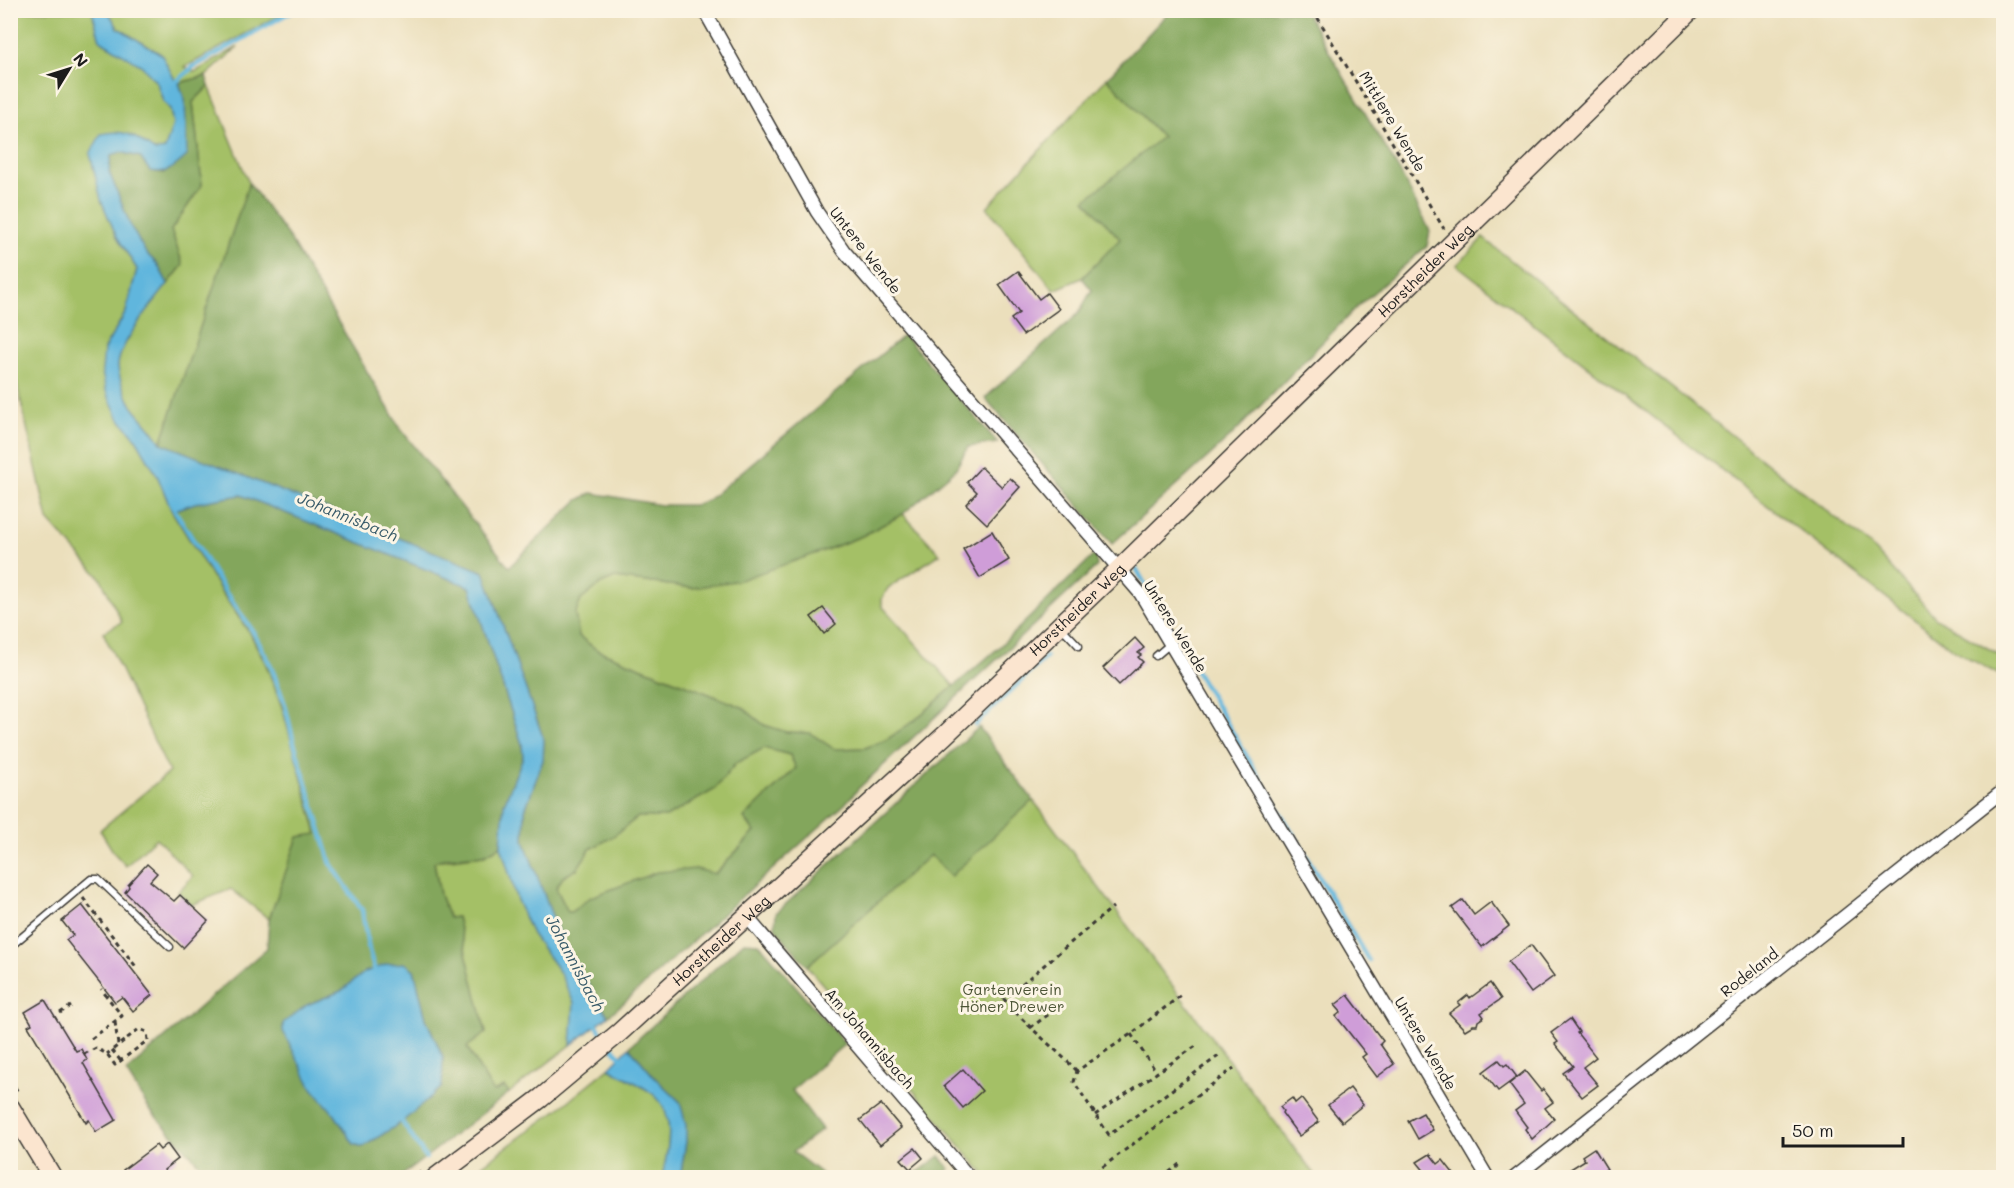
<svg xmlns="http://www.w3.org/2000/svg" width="2014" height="1188" font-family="Mali,sans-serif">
  <rect width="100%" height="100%" fill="#fcf5e5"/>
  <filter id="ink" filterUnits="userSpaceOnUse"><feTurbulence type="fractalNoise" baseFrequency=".0167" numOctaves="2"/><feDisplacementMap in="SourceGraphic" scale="12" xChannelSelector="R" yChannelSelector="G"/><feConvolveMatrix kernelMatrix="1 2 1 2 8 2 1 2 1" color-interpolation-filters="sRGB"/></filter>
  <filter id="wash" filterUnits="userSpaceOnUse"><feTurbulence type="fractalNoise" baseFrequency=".008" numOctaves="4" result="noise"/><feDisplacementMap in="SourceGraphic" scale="24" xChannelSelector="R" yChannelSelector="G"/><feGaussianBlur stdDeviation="1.35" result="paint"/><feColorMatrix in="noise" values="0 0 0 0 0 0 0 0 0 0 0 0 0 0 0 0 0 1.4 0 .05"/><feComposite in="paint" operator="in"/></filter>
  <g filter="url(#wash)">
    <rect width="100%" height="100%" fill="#ebdfbc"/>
    <g fill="#a4c066" stroke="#606e41" stroke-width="1.5">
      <path d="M10,11H92L100,40L143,66L157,83L163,101L170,109L173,125L165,149L155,151L133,136L101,200L116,235L137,269L126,312L104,349L118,417L135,437L157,475L171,510L223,594L251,635L267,667L282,707L316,827L317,834L269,919L231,889L191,905L178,892L193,876L156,838L126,866L114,853L100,830L169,772L103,632L122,622L101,579L48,520L11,358Z"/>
      <path d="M108,11H287L185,67L195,72L238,47L206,76L179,83L174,78L161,54L118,28Z"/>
      <path d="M1107,78L1163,137L1086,200L1121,239L1082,278L1054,290L987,207Z"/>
      <path d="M209,86L249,183L161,443C154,431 144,421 135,410C127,399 119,380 118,367C117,341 167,286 183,265L171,230L202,185L193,102Z"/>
      <path d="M1483,238L1870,545L1936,618L2003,657V677L1954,650L1457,265Z"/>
      <path d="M903,514L940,554L888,588L882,599V606L954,686L915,720L886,740L865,748L834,749L810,733L786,732L764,725L742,707L597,650L579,636L575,614L581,600L601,584L615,578L692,588L826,550L862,536Z"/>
      <path d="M764,748L790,755L796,768L744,818L755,832L714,874L696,869L591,897L571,912H568L556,888L563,877L577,869L590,849L612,837L638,817H666L714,790L736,763Z"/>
      <path d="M1033,800L1314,1174L1310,1178L987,1177L807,966L931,854L951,875Z"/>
      <path d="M501,846L517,900L532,934L559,971L574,1003L571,1045L509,1093L504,1087L493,1092L467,1047L486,1033L457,917L449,918L440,895L434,861L484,855Z"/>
      <path d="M609,1068C623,1076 640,1084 653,1094C677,1113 668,1152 662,1177L465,1178L565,1104Z"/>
    </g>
    <g fill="#83a65b" stroke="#50613c" stroke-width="1.5" fill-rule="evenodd">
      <path d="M1170,11H1305L1400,172L1430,231L1427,246L1357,307L1229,438L1112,544L985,398L1078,314L1092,290L1082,278L1120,239L1085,200L1162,137L1107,78Z"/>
      <path d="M206,76L209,86L193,102L202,185L171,230L183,265L168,284L157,264L146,253L131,227L109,172L111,155L121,152L140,157L150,171L164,173L185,101L179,83Z"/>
      <path d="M249,183L288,236L400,428L509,567L578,500L592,493L661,505H694L708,500L904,335L998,443L968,447L955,470L903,514L862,536L826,550L740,580L693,588L615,578L601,584L581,600L575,614L579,636L597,650L742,707L764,725L786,732L810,733L834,749L865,748L886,740L915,720L997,649L1095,554L1097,566L858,789L845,804L625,1002L608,1016L561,940L524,841L525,810L543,760L544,740L484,572L161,443ZM764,748L790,755L796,768L744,818L755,832L715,874L696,869L657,872L591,897L571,912H568L556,888L563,877L577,869L590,849L612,837L638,817H666L714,790L736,763Z"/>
      <path d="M241,495L470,587L522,744L523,757L504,804L501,846L484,855L446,858L434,862L440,895L449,918L457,917L486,1033L467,1047L493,1092L504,1087L509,1093L400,1177H211L150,1110L126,1072L267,948L269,919L298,837L317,834L282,707L267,667L251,635L223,594L172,511L195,503ZM375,969L414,970L426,1019L443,1057L442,1087L402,1122L363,1147L354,1144L335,1115L307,1005L341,991L365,972Z"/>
      <path d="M979,727L1033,800L951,876L930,855L807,966L775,928L776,913Z"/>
      <path d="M744,942L759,943L845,1044L792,1090L822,1129L793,1152L826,1177H680L686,1142L680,1102L655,1078L629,1047Z"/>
      <path d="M940,1156L950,1169L939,1177H911Z"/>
    </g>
    <g fill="#60b6dd" stroke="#3e697c" stroke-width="1.5">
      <path d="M92,11H108L118,28L161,54L174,78L179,83L185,101L187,156C173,168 169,174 150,171L140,157L121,152L111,155L109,172L131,227L146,253L157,264L168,284C155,301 117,345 118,367C119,380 127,399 135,410C144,421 154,431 161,443L484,572L544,740L543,760L525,810L524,841L561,940L608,1016L571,1045L574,1003L559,971L532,934L517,900L501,846L504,804L523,757L522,744L470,587L241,495L195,503L172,511L157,475L135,437L118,417L106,391L102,372L104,349L126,312L137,269L116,235L101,200L90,154L101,134C127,128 135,137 155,151L165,149L173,124L170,109L163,101L157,83L142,66L100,40Z"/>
      <path d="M405,963L414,970L426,1019L443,1057L442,1087L402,1122L363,1147L354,1144L335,1115L312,1088L283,1031V1023L307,1005L341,991L365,972L388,964Z"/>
      <path d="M629,1047L655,1078L680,1102L686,1125V1142L680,1177H662C668,1152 677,1113 653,1094C640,1084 623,1076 609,1068Z"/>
    </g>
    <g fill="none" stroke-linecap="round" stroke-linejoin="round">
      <g stroke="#60b6dd" stroke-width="4.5">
        <path d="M174,84L193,67L294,10"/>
        <path d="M172,506L226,593L252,630L271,666L285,705L294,743L331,864L362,910L369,951L376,974"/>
        <path d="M1137,570L1157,605"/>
        <path d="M1168,624L1369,961"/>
        <path d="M975,725L1046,657"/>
        <path d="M594,1021L606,1039"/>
        <path d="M611,1046L623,1060"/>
        <path d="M401,1116L402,1122L426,1158"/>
      </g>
    </g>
    <g id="blocks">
      <g fill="#cf9dd8">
        <path d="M1018,271L1039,299L1047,293L1059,309L1023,335L1011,319L1019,313L999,285Z"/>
        <path d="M981,467L1002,487L1010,478L1020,487L987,524L966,504L977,492L967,482Z"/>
        <path d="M992,531L1009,560L980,578L963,549Z"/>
        <path d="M823,608L836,624L824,634L811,617Z"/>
        <path d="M1135,638L1144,648L1138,653L1141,655L1138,657L1143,662L1119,685L1103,668Z"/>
        <path d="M147,864L157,873L150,881L174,901L180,895L208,921L183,948L125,892L129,887L128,885Z"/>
        <path d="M1463,900L1474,915L1491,902L1509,926L1482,947L1452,908Z"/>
        <path d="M82,905L152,995L133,1011L122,997L115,1002L66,940L73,935L62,921Z"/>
        <path d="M1531,945L1554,976L1531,993L1508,962Z"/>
        <path d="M1490,983L1501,999L1481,1013L1484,1017L1478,1021L1477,1025H1473L1465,1030L1449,1013L1460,1005L1458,1003L1468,995L1470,998Z"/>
        <path d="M1348,995L1383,1041L1380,1044L1394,1064L1377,1077L1362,1057L1366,1054L1336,1016L1341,1012L1335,1005Z"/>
        <path d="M45,1000L76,1051L81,1049L84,1054L87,1060L83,1063L116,1120L96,1132L89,1120L86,1123L28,1026L32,1024L25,1012Z"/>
        <path d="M1570,1019L1579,1032L1577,1033L1596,1057L1583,1067L1598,1085L1582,1097L1563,1073L1573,1066L1555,1044L1558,1042L1551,1033Z"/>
        <path d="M1499,1060L1504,1066L1507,1064L1517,1077L1498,1091L1483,1072Z"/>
        <path d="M963,1069L982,1091L963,1108L944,1086Z"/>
        <path d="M1525,1071L1541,1091L1543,1089L1553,1102L1545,1108L1554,1119L1532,1139L1525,1129L1527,1127L1515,1111L1524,1104L1509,1084Z"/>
        <path d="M1350,1088L1363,1105L1342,1122L1328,1105Z"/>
        <path d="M1292,1098L1295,1103L1301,1098L1319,1122L1299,1136L1282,1113L1283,1111L1280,1107Z"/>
        <path d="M881,1104L901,1128L880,1145L860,1120Z"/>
        <path d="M1423,1113L1433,1130L1418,1139L1408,1121Z"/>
        <path d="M167,1144L178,1159L164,1170L169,1178H128L123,1170L156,1145L160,1150Z"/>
        <path d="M915,1148L923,1158L910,1169L901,1159Z"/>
        <path d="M1594,1148L1607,1169L1592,1178H1556L1585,1160L1582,1156Z"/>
        <path d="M1430,1154L1438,1164L1443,1160L1457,1178H1420L1426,1173L1417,1162Z"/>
      </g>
    </g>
  </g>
  <g filter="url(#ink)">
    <use href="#blocks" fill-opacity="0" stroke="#3b3934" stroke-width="1.5"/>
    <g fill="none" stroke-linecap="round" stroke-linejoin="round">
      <g stroke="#3b3934" stroke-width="9">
        <g id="lane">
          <path d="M2000,10L2004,19"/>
          <path d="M1062,628L1079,646"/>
          <path d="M1156,656L1170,644"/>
          <path d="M10,947L91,879H98L170,947"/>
        </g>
      </g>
      <g stroke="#3b3934" stroke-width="15">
        <g id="street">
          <path d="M704,10L817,212L844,251L1140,593L1488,1178"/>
          <path d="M747,917L970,1178"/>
          <path d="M1514,1178L2004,790"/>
        </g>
      </g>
      <g stroke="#3b3934" stroke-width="21">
        <g id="secondary">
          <path d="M10,1107L53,1178"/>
          <path id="s1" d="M435,1178L541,1098L620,1032L944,736L1119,569L1691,10"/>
        </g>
      </g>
      <g stroke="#3b3934" stroke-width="3" stroke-dasharray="4.5 4.5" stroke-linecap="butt">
        <path d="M1313,10L1444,229"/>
        <path d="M83,898L137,968"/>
        <path d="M1180,996L1131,1034L1077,1071L1074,1082L1109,1135L1220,1055"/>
        <path d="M60,1013L71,1006"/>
        <path d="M115,1022L118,1045"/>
        <path d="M1030,1028L1060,1006"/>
        <path d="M1131,1034L1157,1073"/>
        <path d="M91,1039L122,1016L101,989"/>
        <path d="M112,1050L120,1060"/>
        <path d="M84,1054L96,1048L107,1054L115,1065L148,1040L147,1032L139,1029L107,1054"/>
        <path d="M1077,1071C1053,1046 1026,1026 1004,999L1113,907"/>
        <path d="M10,1079L18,1092"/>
        <path d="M1095,1115L1196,1046"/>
        <path d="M411,1178L420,1172"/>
        <path d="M1088,1178L1234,1068"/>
        <path d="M1162,1178L1182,1162"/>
      </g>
      <use href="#lane" stroke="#fff" stroke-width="6"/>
      <use href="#street" stroke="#fff" stroke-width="12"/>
      <use href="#secondary" stroke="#fbe5cf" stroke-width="18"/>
    </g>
  </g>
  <g text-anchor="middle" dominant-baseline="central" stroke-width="6" stroke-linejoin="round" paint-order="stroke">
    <g font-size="15" fill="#1c1c1c" stroke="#fcf5e5">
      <text transform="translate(1393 121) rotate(59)">Mittlere Wende</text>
      <text transform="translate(866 250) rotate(52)">Untere Wende</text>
      <text stroke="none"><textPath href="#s1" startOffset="1344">Horstheider Weg</textPath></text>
      <text stroke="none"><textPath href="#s1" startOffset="858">Horstheider Weg</textPath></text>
      <text transform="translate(1176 626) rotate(58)">Untere Wende</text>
      <text stroke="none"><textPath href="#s1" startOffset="372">Horstheider Weg</textPath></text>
      <text transform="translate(1749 972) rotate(-38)">Rodeland</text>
      <text transform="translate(870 1038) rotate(49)">Am Johannisbach</text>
      <text transform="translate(1426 1043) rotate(59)">Untere Wende</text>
    </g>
    <g font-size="15" fill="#4c5536" stroke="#fcf5e5">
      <text x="1012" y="989">Gartenverein<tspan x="1012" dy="17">Höner Drewer</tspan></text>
    </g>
    <g font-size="16" font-style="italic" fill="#375a69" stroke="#fcf5e5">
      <text transform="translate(348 516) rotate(22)">Johannisbach</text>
      <text transform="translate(576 963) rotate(62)">Johannisbach</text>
    </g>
  </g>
  <rect width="2014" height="1188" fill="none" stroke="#fcf5e5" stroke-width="36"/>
  <g transform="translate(69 69) rotate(52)" stroke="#fcf5e5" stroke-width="4.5" paint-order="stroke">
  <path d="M0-4.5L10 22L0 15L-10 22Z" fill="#1c1c1c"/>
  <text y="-9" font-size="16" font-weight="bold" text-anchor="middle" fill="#1c1c1c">N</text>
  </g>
  <path d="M1783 1137v9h120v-9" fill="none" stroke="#1c1c1c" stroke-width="3"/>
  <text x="1792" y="1137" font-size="18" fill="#1c1c1c" stroke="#fcf5e5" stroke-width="4.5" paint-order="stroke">50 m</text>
</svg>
